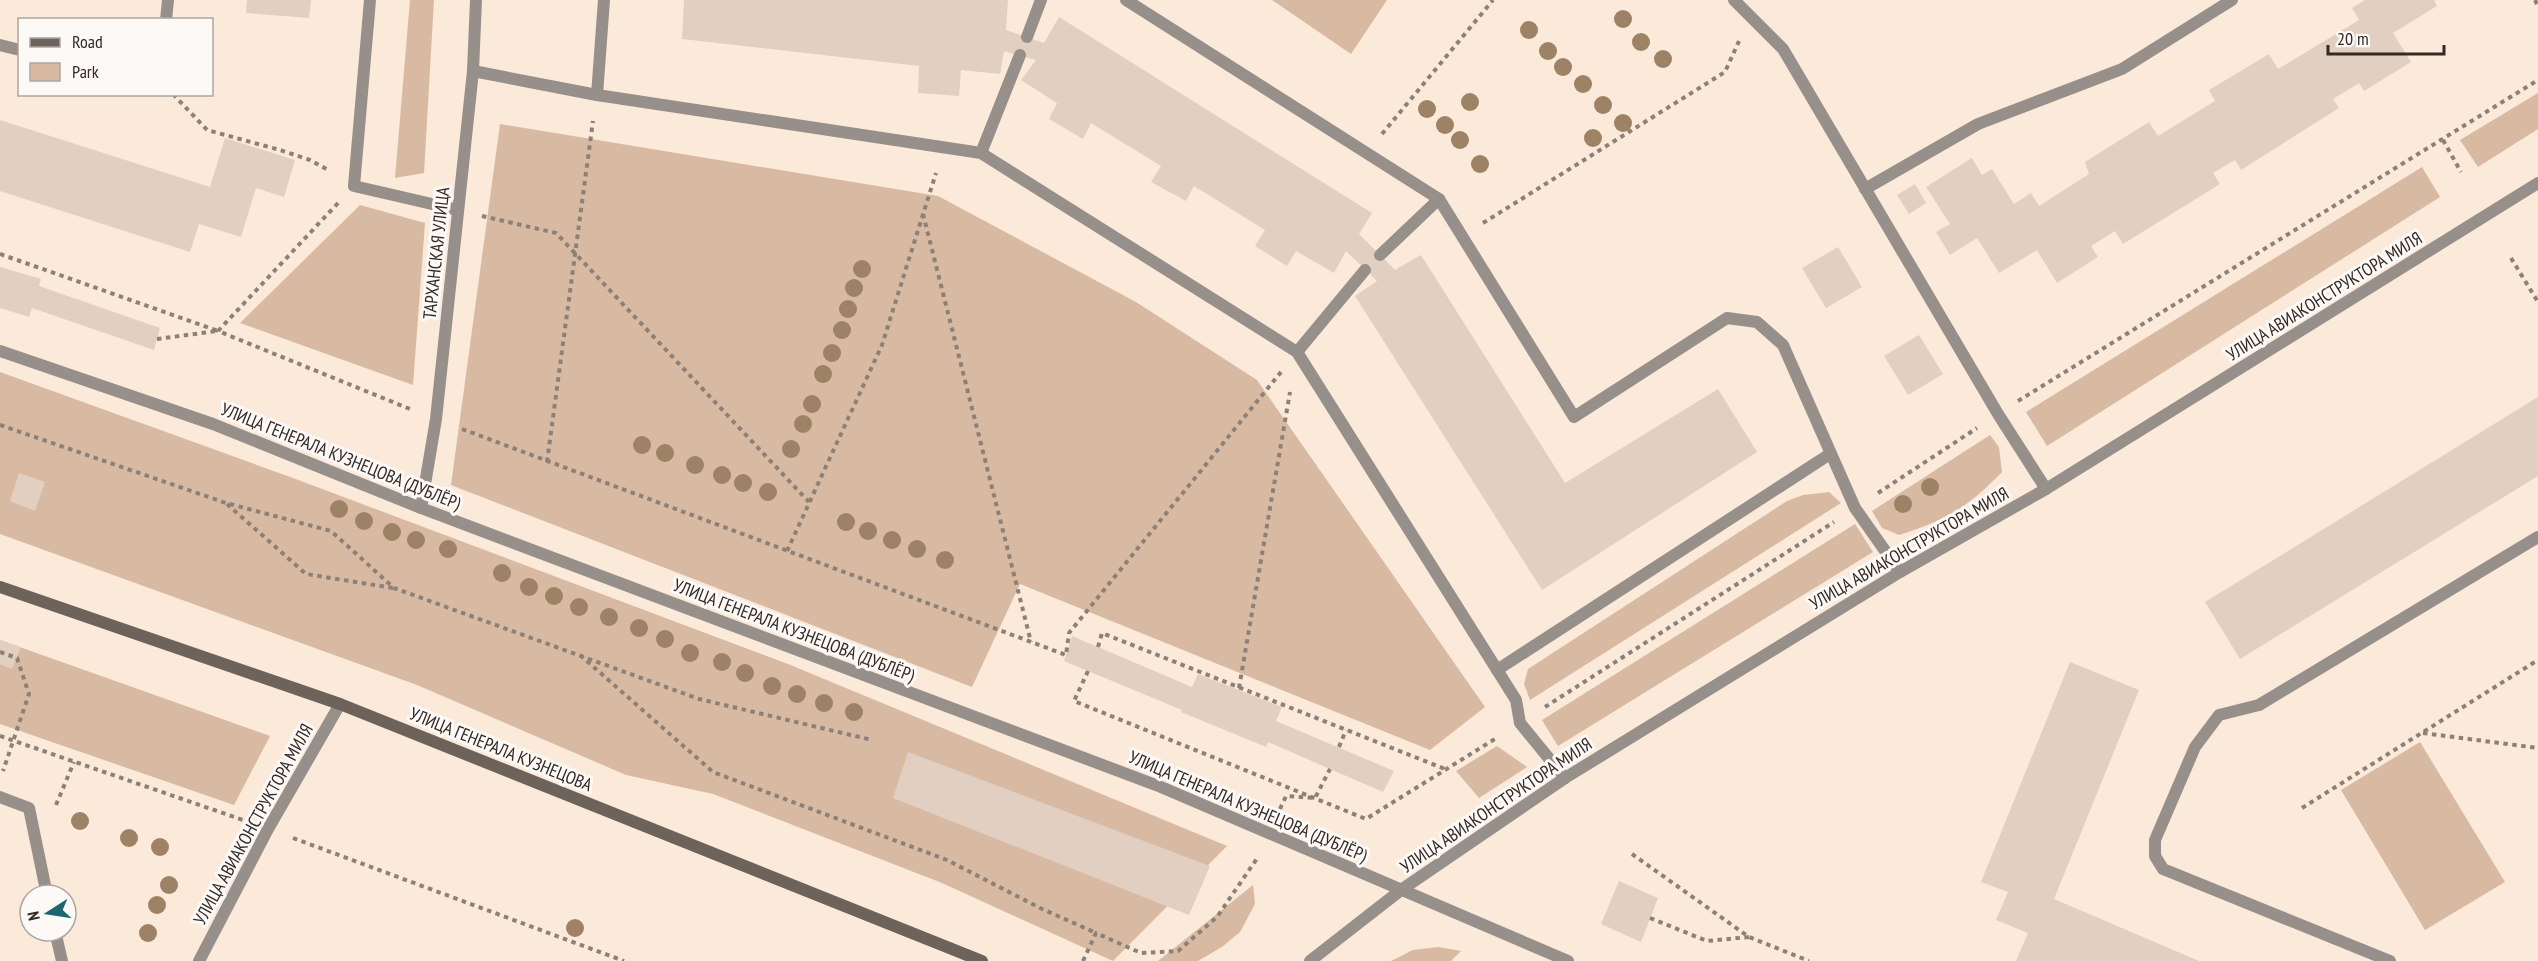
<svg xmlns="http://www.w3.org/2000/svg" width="2538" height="961" font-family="'PT Sans Narrow',sans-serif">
  <rect width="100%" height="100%" fill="#fbe9da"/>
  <g fill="#d8baa3">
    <path d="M410,0H434L424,173L395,178Z"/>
    <path d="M1272,0H1387L1351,54Z"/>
    <path d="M2538,93V129L2478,167L2460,140Z"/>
    <path d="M500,124L938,196L1136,302L1257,380L1485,707L1430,750L1020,584L972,687L451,485Z"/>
    <path d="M2422,167L2440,197L2047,446L2026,412Z"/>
    <path d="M360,205L425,223L413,385L240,323Z"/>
    <path d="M0,372L293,478L788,664L1227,846L1113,961L942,883L713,794L626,775L417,685L0,534Z"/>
    <path d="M1990,435L1999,447L2002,472C1967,508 1946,520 1899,535L1882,528L1872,511Z"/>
    <path d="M1829,492L1841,503L1530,700L1524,684L1528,669L1787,501L1803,495Z"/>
    <path d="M1855,524L1873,552L1558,746L1542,720Z"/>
    <path d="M0,640L270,736L234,805L0,724Z"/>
    <path d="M2420,742L2505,882L2425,930L2341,790Z"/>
    <path d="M1497,746L1527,767L1479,798L1456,771Z"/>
    <path d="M1253,885L1255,904L1240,932L1222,947L1198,961H1158Z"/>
    <path d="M1438,947L1461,951L1451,961H1391L1413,950Z"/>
  </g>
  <g fill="#e1cfc1">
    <path d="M247,0H311L309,18L246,13Z"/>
    <path d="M684,0H1008L1006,30L1044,43L1059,17L1372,213L1359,234L1395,270L1421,255L1565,483L1718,389L1757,452L1542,590L1355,296L1377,281L1346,251L1334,273L1296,251L1287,266L1255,246L1265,230L1194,186L1186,201L1151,182L1161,166L1091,123L1083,139L1049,119L1057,103L1021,80L1036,60L1004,51L1000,74L961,70L959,96L918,93L919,66L682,39Z"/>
    <path d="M2365,0H2434L2437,6L2393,33L2411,62L2364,91L2359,83L2333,99L2339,108L2241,170L2235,160L2213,173L2220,184L2123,244L2115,231L2091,246L2098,257L2057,283L2037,250L1999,273L1977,238L1950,255L1936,232L1950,224L1926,187L1972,158L1982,175L1992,169L2014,204L2031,193L2039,206L2089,174L2085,162L2149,122L2158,136L2215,101L2209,90L2269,54L2278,69L2359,20L2352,8Z"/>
    <path d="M0,120L210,187L225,138L295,160L284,197L256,188L241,237L199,224L190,252L0,191Z"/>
    <path d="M1915,184L1926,203L1909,214L1897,195Z"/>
    <path d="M1838,247L1862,287L1826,308L1802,268Z"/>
    <path d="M0,267L41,279L39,286L160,328L154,350L32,308L29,317L0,308Z"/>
    <path d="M1919,335L1943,374L1908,395L1884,356Z"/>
    <path d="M2538,397V476L2240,659L2205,602Z"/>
    <path d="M19,473L45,482L35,511L10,501Z"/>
    <path d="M1072,636L1192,687L1198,674L1282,707L1276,721L1394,771L1383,792L1268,742L1266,747L1181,712L1182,710L1064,661Z"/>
    <path d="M0,640L21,647L12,669L0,664Z"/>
    <path d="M2070,662L2139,690L2054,899L2199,961H2016L2028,933L1996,920L2008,892L1981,882Z"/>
    <path d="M908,752L1210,866L1189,915L893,798Z"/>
    <path d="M1619,881L1658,898L1641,942L1601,924Z"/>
  </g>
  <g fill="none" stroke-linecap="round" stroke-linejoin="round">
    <g stroke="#8d8177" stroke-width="4" stroke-dasharray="4.5 4.5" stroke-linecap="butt">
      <path d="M2535,0L2538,6"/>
      <path d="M173,94L207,130L280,150L310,160L330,171"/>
      <path d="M1382,134L1493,0"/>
      <path d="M2443,140L2461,172"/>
      <path d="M338,203L218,331L410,409"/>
      <path d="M923,214L1031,642"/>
      <path d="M482,216L556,233L809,502"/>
      <path d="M1483,223L1725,72L1739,41"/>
      <path d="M0,254L218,331"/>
      <path d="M2511,258L2538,302"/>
      <path d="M157,339L217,331"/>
      <path d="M2018,401L2538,80"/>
      <path d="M0,425L226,503L331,531L394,588L699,699L872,740"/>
      <path d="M462,429L1066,655L1069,633L1281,372"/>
      <path d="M547,462L593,121"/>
      <path d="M1878,493L1977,428"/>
      <path d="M227,504L306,574L393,588"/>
      <path d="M787,551L882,345L936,173"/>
      <path d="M1098,647L1102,633L1445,769"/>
      <path d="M0,652L17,658L29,694L3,771"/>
      <path d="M580,655L713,772L947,860L1040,908L1096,933"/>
      <path d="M1088,671L1074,701L1366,819L1498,737"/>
      <path d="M1239,688L1290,392"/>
      <path d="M1545,707L1834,522"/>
      <path d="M2423,733L2538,748"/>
      <path d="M0,736L243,820"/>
      <path d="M1339,747L1346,730"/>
      <path d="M56,805L74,762"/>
      <path d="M2302,808L2538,660"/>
      <path d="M1280,809L1286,796L1315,798L1330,769"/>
      <path d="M293,838L624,961"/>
      <path d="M1632,854L1749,937L1809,961"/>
      <path d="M1650,918L1707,941L1749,937"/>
      <path d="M1083,961L1096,933L1141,953L1178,951L1217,917L1258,857"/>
    </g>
    <g stroke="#978f89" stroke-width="12">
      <path d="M370,0L354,186L458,210"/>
      <path d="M1126,0L1439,199L1574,417L1727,318L1757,322L1783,345L1855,508L1900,572"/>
      <path d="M1734,0L1783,49L1998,414L2046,489"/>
      <path d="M166,20L168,0"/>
      <path d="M1027,37L1041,0"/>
      <path d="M0,45L20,50"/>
      <path d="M473,71L597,95L981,153L1297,352L1516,700L1520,723L1565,778"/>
      <path d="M597,95L604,0"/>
      <path d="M981,153L1020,55"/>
      <path d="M1865,189L1978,124L2122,69L2232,0"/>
      <path d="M1380,255L1439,199"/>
      <path d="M1297,352L1365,270"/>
      <path d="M1497,670L1830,454"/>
      <path d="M0,797L29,808L47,895"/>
      <path d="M55,931L62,961"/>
      <path d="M2390,961L2163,869L2155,856V840L2195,747L2219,715L2259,705L2538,537"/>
    </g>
    <g stroke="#978f89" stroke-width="12">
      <path d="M0,351L213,424L421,508L1161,787L1568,961"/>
      <path d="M421,508L436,419L473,71L476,0"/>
      <path d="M199,961L268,829L340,704"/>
    </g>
    <path stroke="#978f89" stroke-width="12" d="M1310,961L1401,890L1565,778L1900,572L2046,489L2538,183"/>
    <path stroke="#6e635b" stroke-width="12" d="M0,587L340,704L982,961"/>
  </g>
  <g fill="#9e8265">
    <circle cx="1623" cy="19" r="9"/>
    <circle cx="1529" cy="30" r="9"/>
    <circle cx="1641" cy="42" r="9"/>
    <circle cx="1548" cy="51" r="9"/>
    <circle cx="1663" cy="59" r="9"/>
    <circle cx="1563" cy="67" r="9"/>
    <circle cx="1583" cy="84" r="9"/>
    <circle cx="1470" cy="102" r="9"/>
    <circle cx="1603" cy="105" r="9"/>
    <circle cx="1427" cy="109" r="9"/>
    <circle cx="1623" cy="123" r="9"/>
    <circle cx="1445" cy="125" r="9"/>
    <circle cx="1593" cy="138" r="9"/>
    <circle cx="1460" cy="140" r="9"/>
    <circle cx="1480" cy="164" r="9"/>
    <circle cx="862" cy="269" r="9"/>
    <circle cx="854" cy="288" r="9"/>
    <circle cx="848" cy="309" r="9"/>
    <circle cx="842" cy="330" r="9"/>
    <circle cx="832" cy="353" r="9"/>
    <circle cx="823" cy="374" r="9"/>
    <circle cx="812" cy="404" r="9"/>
    <circle cx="803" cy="424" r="9"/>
    <circle cx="642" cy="445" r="9"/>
    <circle cx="791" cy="449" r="9"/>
    <circle cx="665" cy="453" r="9"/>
    <circle cx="695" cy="465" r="9"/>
    <circle cx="722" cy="475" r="9"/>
    <circle cx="743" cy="483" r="9"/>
    <circle cx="1930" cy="487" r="9"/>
    <circle cx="768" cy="492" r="9"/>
    <circle cx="1903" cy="504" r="9"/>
    <circle cx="339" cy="509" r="9"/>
    <circle cx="364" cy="521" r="9"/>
    <circle cx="846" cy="522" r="9"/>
    <circle cx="868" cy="531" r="9"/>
    <circle cx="392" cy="532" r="9"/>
    <circle cx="416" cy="540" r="9"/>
    <circle cx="892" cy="540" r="9"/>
    <circle cx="448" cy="549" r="9"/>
    <circle cx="917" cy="549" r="9"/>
    <circle cx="945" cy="560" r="9"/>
    <circle cx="502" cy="573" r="9"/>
    <circle cx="529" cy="587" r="9"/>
    <circle cx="554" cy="596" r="9"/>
    <circle cx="579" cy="607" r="9"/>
    <circle cx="609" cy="617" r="9"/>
    <circle cx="639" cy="628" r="9"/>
    <circle cx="665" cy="639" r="9"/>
    <circle cx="690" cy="653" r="9"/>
    <circle cx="722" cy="662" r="9"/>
    <circle cx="745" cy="673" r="9"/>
    <circle cx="772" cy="686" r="9"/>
    <circle cx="797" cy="694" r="9"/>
    <circle cx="824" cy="703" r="9"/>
    <circle cx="854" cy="712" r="9"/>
    <circle cx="80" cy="821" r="9"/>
    <circle cx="129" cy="838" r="9"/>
    <circle cx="160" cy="847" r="9"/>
    <circle cx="169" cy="885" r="9"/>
    <circle cx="157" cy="905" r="9"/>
    <circle cx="575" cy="928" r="9"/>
    <circle cx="148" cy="933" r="9"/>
  </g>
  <g text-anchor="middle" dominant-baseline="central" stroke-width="6" stroke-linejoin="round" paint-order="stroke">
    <g font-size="18" fill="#312a25" stroke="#fdf9f6">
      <text transform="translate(436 253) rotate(-84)">ТАРХАНСКАЯ УЛИЦА</text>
      <text transform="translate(2324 296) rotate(-32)">УЛИЦА АВИАКОНСТРУКТОРА МИЛЯ</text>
      <text transform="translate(341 456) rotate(22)">УЛИЦА ГЕНЕРАЛА КУЗНЕЦОВА (ДУБЛЁР)</text>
      <text transform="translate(1909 548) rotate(-30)">УЛИЦА АВИАКОНСТРУКТОРА МИЛЯ</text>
      <text transform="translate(794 630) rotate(21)">УЛИЦА ГЕНЕРАЛА КУЗНЕЦОВА (ДУБЛЁР)</text>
      <text transform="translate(501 749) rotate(22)">УЛИЦА ГЕНЕРАЛА КУЗНЕЦОВА</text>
      <text transform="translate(1496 805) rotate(-34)">УЛИЦА АВИАКОНСТРУКТОРА МИЛЯ</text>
      <text transform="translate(1248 806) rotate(23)">УЛИЦА ГЕНЕРАЛА КУЗНЕЦОВА (ДУБЛЁР)</text>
      <text transform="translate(253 824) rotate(-61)">УЛИЦА АВИАКОНСТРУКТОРА МИЛЯ</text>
    </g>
  </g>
  <rect x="18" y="18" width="195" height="78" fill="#fdf9f6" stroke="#aba6a2" stroke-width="1.5"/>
  <rect x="30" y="38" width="30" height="9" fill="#6e635b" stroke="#aba6a2" stroke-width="1.5"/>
  <text x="72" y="48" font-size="18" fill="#312a25">Road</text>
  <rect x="30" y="63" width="30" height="18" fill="#d8baa3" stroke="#aba6a2" stroke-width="1.5"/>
  <text x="72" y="78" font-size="18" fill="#312a25">Park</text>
  <g transform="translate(48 913) rotate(258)"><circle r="28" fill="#fdf9f6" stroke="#aba6a2" stroke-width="1.5"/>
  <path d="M0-4.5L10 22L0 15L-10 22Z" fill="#1c6672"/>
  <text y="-9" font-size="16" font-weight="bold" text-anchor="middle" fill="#312a25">N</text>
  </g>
  <path d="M2328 45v9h116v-9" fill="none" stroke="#312a25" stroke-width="3"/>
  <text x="2337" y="45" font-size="18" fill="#312a25" stroke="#fdf9f6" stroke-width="4.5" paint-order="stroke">20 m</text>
</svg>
